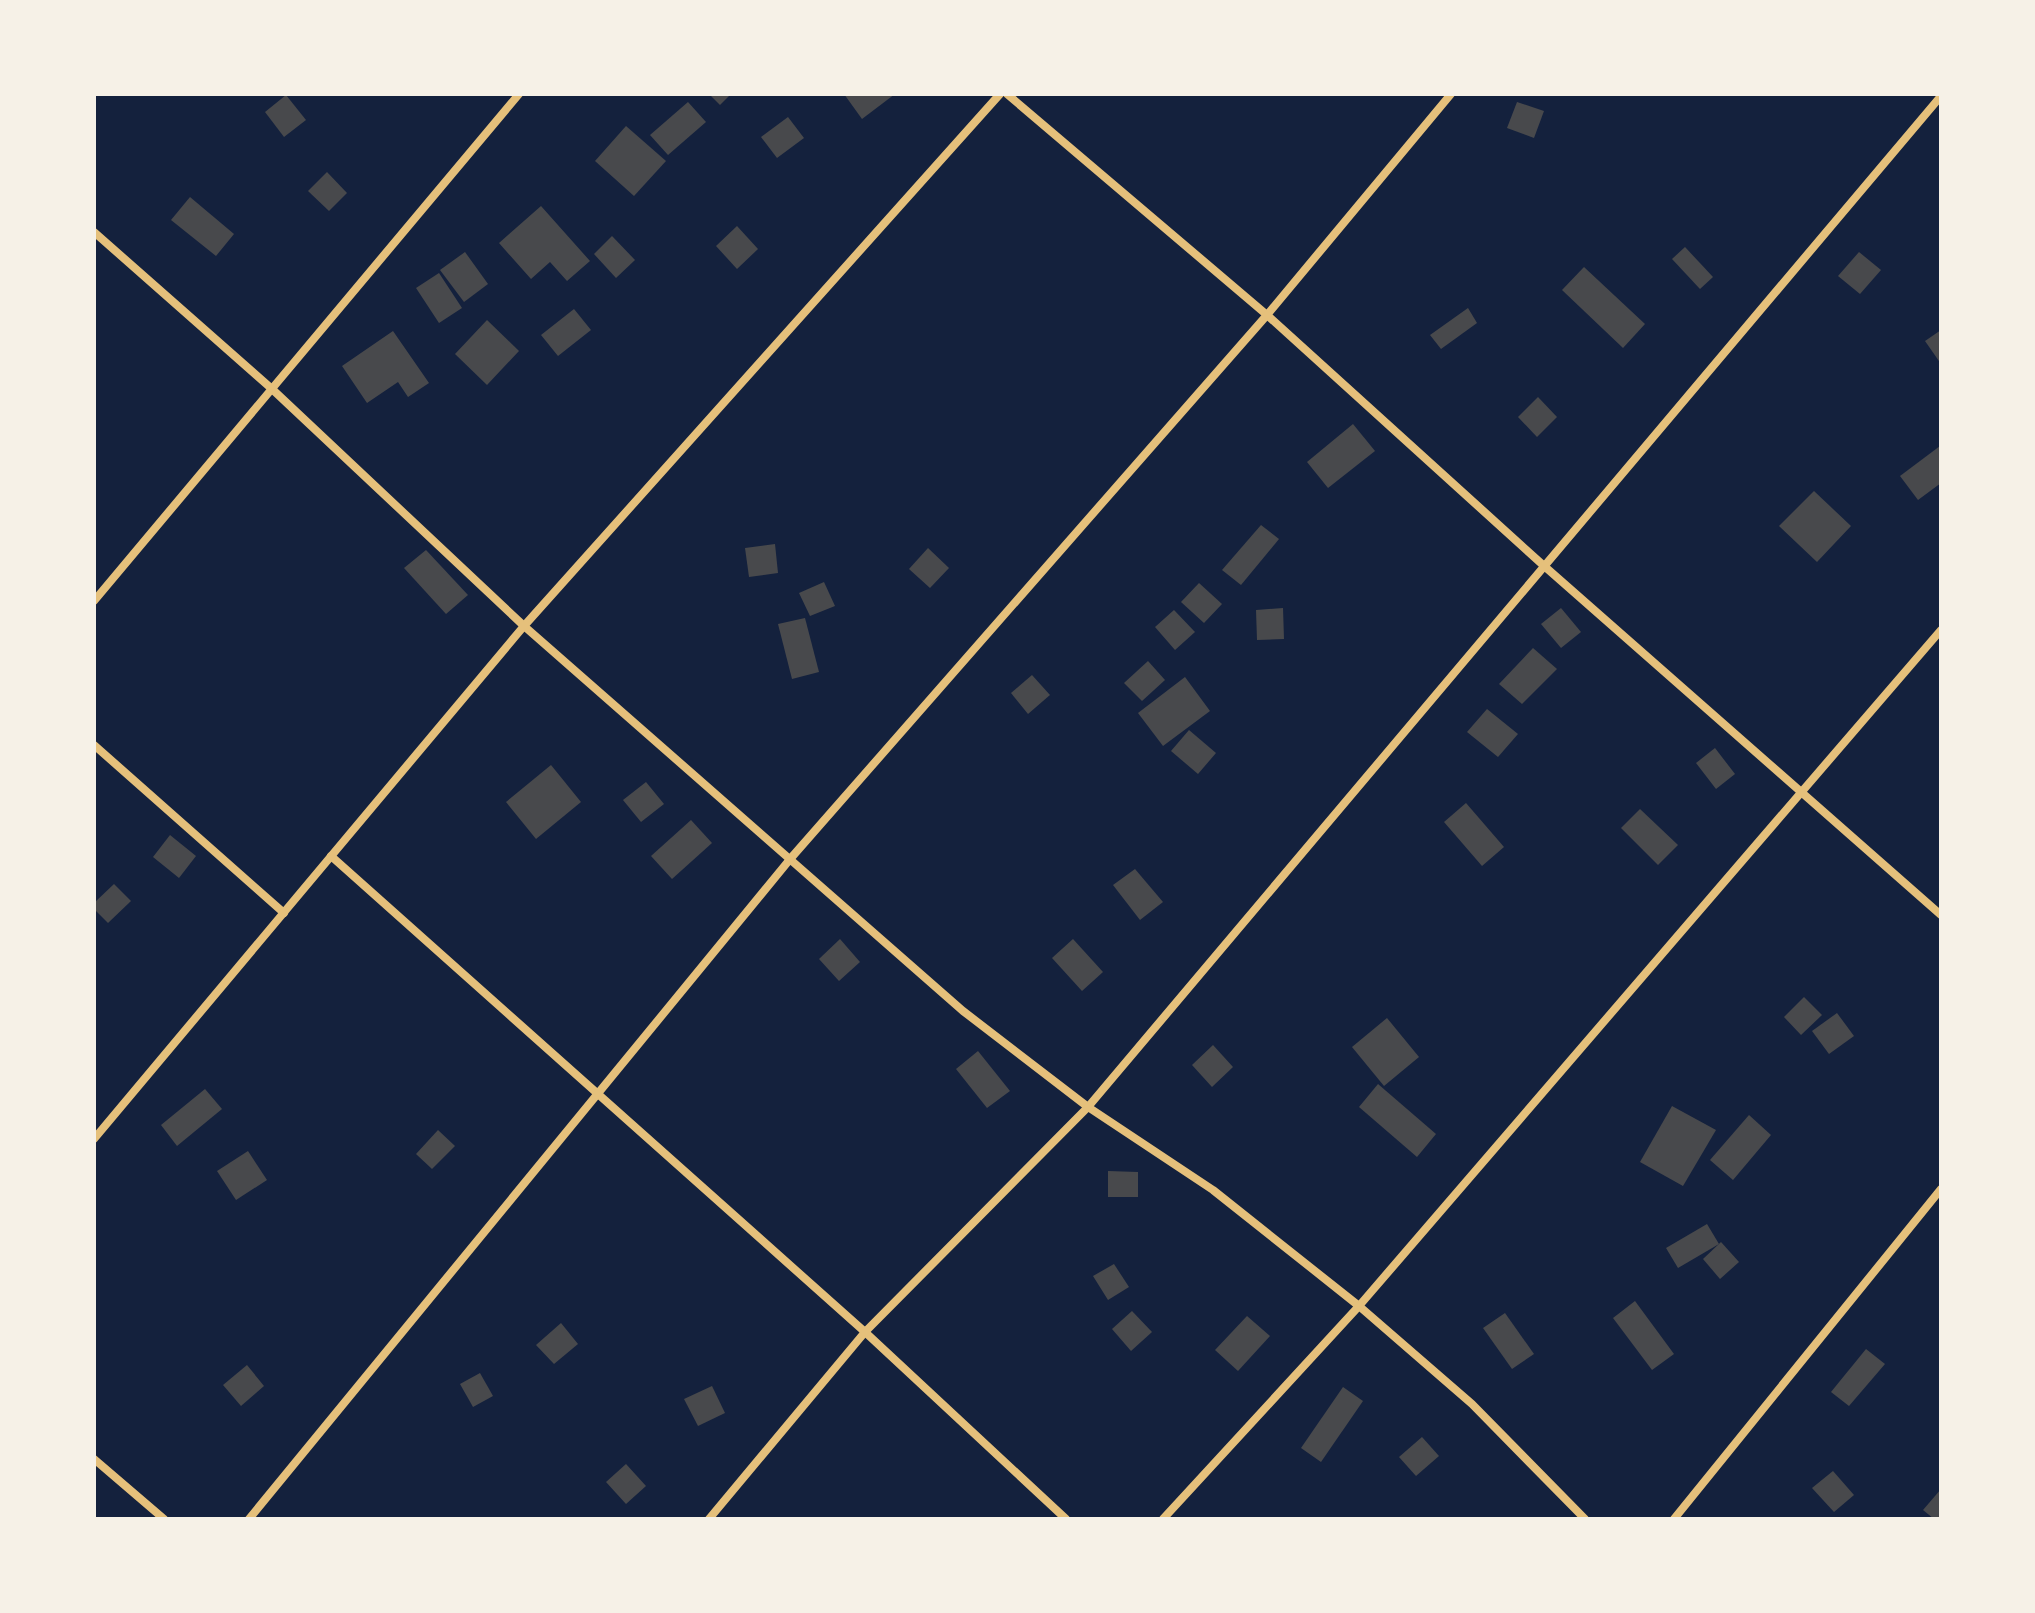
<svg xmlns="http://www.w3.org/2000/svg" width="2035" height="1613" font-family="'Titillium Web',sans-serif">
  <rect width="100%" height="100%" fill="#14213d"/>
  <g fill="#48494c">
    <path d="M709,94H731L720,105Z"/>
    <path d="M844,94H895L862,119Z"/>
    <path d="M286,95L306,120L284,137L265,112Z"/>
    <path d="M688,102L706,122L668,155L650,135Z"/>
    <path d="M1517,102L1544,111L1534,138L1507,128Z"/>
    <path d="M788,117L804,138L777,158L761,137Z"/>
    <path d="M626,126L666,161L634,196L595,161Z"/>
    <path d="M327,172L347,193L329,211L308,191Z"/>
    <path d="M190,197L234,234L216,256L171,220Z"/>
    <path d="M541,206L590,261L567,281L550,262L531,279L499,243Z"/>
    <path d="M737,226L758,249L737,269L716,246Z"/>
    <path d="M612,236L635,260L616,278L594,254Z"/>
    <path d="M1685,247L1713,277L1700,289L1672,259Z"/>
    <path d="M465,252L488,284L464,302L440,270Z"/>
    <path d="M1859,252L1881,270L1860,294L1838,276Z"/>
    <path d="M1584,267L1645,324L1623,348L1562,290Z"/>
    <path d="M439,273L462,308L439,323L416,288Z"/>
    <path d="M1468,308L1477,323L1441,349L1430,335Z"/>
    <path d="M574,309L591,330L558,356L541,335Z"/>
    <path d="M487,320L519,351L487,385L455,354Z"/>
    <path d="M1941,330V364L1925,341Z"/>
    <path d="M393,331L429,383L408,397L398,382L367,403L342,366Z"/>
    <path d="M1538,397L1557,417L1537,437L1518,417Z"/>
    <path d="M1353,424L1375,451L1328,488L1307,462Z"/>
    <path d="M1940,446L1941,483L1918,500L1900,476Z"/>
    <path d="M1814,491L1851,526L1817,562L1779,526Z"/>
    <path d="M1261,525L1279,539L1241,585L1222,570Z"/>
    <path d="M775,544L778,573L749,577L745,548Z"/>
    <path d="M928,548L949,568L930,588L909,569Z"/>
    <path d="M426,550L468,595L446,614L404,568Z"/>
    <path d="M824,582L835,606L810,616L799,593Z"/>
    <path d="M1199,583L1222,604L1204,623L1181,602Z"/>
    <path d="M1283,608L1284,639L1257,640L1256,610Z"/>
    <path d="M1561,608L1581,632L1561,648L1541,624Z"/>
    <path d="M1174,610L1195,632L1175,650L1155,627Z"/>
    <path d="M805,618L819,672L792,679L778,624Z"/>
    <path d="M1533,648L1557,669L1522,704L1499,684Z"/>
    <path d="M1148,661L1165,680L1142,701L1124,683Z"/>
    <path d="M1032,675L1050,695L1028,714L1011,693Z"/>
    <path d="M1185,677L1210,711L1163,746L1138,713Z"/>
    <path d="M1487,709L1518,734L1498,757L1467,732Z"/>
    <path d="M1189,730L1216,753L1198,774L1171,751Z"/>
    <path d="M1715,748L1735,774L1716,789L1696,763Z"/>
    <path d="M551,765L581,802L536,839L506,802Z"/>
    <path d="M646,782L664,804L641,822L623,800Z"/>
    <path d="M1466,803L1504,847L1482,866L1444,822Z"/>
    <path d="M1640,809L1678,845L1658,865L1621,828Z"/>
    <path d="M691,820L712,843L672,879L651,856Z"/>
    <path d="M170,835L196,856L179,878L153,857Z"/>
    <path d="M1135,869L1163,902L1140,920L1113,885Z"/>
    <path d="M114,884L131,901L108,923L94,909V903Z"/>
    <path d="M840,939L860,962L839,981L819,959Z"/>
    <path d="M1073,939L1103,972L1082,991L1052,958Z"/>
    <path d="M1804,997L1822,1015L1801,1035L1784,1017Z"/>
    <path d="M1837,1013L1854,1036L1829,1054L1812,1031Z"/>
    <path d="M1387,1018L1419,1057L1384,1086L1352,1047Z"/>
    <path d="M1213,1045L1233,1067L1212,1087L1192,1065Z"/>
    <path d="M978,1051L1010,1091L987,1108L956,1069Z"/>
    <path d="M1378,1084L1436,1134L1417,1157L1359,1107Z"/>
    <path d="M205,1089L222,1109L177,1146L161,1125Z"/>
    <path d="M1672,1106L1716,1130L1683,1186L1640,1162Z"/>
    <path d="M1749,1115L1771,1135L1733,1180L1710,1160Z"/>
    <path d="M438,1130L455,1146L432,1169L416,1154Z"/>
    <path d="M248,1151L267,1180L236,1200L217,1171Z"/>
    <path d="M1108,1171L1138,1172V1197H1108Z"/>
    <path d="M1707,1224L1719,1244L1678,1268L1666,1248Z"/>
    <path d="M1721,1242L1739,1262L1720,1279L1703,1259Z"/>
    <path d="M1114,1264L1129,1287L1108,1300L1093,1276Z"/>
    <path d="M1635,1301L1674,1354L1652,1370L1613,1318Z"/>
    <path d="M1132,1311L1152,1332L1131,1351L1112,1329Z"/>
    <path d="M1505,1313L1534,1354L1512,1369L1483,1328Z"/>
    <path d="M1247,1316L1270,1336L1238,1371L1215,1350Z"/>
    <path d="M561,1323L578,1344L554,1364L536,1345Z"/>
    <path d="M1866,1349L1885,1364L1849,1406L1831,1392Z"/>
    <path d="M247,1365L264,1386L241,1406L223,1385Z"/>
    <path d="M480,1373L493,1396L473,1407L460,1384Z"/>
    <path d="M712,1386L725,1413L698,1426L684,1399Z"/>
    <path d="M1343,1387L1363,1401L1321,1462L1301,1448Z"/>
    <path d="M1422,1437L1439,1456L1416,1476L1399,1457Z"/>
    <path d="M626,1464L646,1486L626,1504L606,1482Z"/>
    <path d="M1833,1471L1854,1495L1834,1512L1812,1488Z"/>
    <path d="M1941,1489V1519H1934L1923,1510Z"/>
  </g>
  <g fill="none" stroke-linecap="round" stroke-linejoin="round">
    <g stroke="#e5c07b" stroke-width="8">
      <path d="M1007,94L1267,315L1543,565L1941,915"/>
      <path d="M94,232L272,389L524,626L963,1011L1088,1107L1213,1190L1359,1306L1472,1404L1585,1519"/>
      <path d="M94,601L519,94"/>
      <path d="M94,745L284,913"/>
      <path d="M331,856L865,1332L1066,1519"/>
      <path d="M94,1139L524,626L1000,94"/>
      <path d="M94,1459L164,1519"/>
      <path d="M249,1519L791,858L1267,315L1451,94"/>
      <path d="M709,1519L865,1332L1088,1107L1941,96"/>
      <path d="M1163,1519L1359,1306L1941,630"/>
      <path d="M1674,1519L1941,1189"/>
    </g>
  </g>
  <rect width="2035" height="1613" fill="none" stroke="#f6f1e7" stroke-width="192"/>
</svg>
